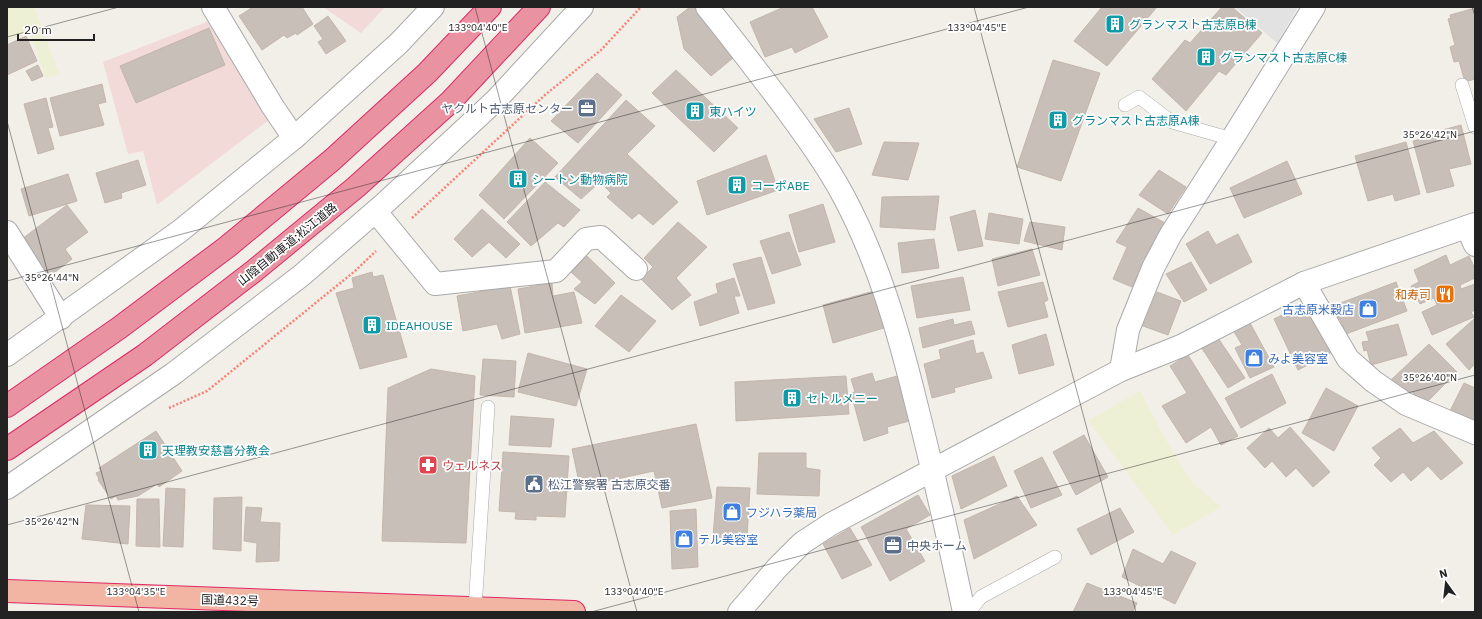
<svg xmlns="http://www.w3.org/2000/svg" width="1482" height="619" font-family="'IBM Plex Sans','Noto Sans JP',sans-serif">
  <rect width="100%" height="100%" fill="#f2efe9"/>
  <g fill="#f2dad9">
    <path d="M323,7H385L361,33Z"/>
    <path d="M209,21L269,120L157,205L143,151L128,154L103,62Z"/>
  </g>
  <g fill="#eef0d5">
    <path d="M7,7H34L59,73L58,75L46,78L31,36L26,33L7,41Z"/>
    <path d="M1140,391L1167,442L1185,471L1192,482L1221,507L1173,535L1088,420Z"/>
  </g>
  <path fill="#e2e2e2" d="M1235,7H1298L1277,43Z"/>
  <g fill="#c7bfb8" stroke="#c4b6ab">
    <path d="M253,7H302L313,24L297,35L296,33L287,38L284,35L262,50L239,16Z"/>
    <path d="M690,7H700L738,54L711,76L684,49L677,17Z"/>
    <path d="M784,7H812L828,37L795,53L792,47L765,57L750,22Z"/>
    <path d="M1102,7H1157L1107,66L1074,41Z"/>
    <path d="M1222,7H1232L1262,33L1226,75L1219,71L1186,111L1152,79L1185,40L1190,43Z"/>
    <path d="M1475,8V79L1465,82L1459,61L1454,62L1450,47L1455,45L1448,19L1451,18L1450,15Z"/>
    <path d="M328,16L346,41L326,54L318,42L323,39L314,26Z"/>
    <path d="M209,28L225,65L136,103L120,66Z"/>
    <path d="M26,36L37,61L7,75V45Z"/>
    <path d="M1053,60L1100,73L1061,181L1017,167Z"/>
    <path d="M38,65L43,76L32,81L26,71Z"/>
    <path d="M676,70L738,128L714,152L652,93Z"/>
    <path d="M597,73L622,95L578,143L551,121Z"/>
    <path d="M102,84L106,102L98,104L104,125L60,136L50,98Z"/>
    <path d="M46,98L53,127L48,128L54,149L38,154L24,104Z"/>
    <path d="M626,100L655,126L627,154L678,202L653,225L639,213L632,219L607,197L611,193L600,182L581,199L555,177Z"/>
    <path d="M849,108L862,144L836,152L814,119Z"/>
    <path d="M1461,125L1471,164L1449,169L1454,186L1427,193L1413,141L1440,134L1439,131Z"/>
    <path d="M530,138L558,163L504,219L479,195Z"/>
    <path d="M884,142L919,143L908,180L872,175Z"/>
    <path d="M1406,142L1420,194L1395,201L1393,194L1368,201L1355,156Z"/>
    <path d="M766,155L778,190L707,215L697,181Z"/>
    <path d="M138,160L146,185L121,193L122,198L105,203L96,173Z"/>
    <path d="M1287,161L1302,194L1244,218L1230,188Z"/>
    <path d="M1159,170L1186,187L1168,214L1139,195Z"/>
    <path d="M68,174L77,201L29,216L21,189Z"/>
    <path d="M545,182L580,210L564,227L558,223L531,246L507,222Z"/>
    <path d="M939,196L935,230L880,227L882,197Z"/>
    <path d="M823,204L835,242L799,252L789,215Z"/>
    <path d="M67,205L88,232L65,249L72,259L50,276L22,239Z"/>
    <path d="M1138,208L1165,223L1132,287L1113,279L1127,247L1116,242Z"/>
    <path d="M482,209L520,244L506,258L489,242L472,257L454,239Z"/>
    <path d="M975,210L983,246L958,251L950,217Z"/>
    <path d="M989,213L1023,219L1019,244L985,239Z"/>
    <path d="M678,222L707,247L676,278L691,295L672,310L641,279L653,267L644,258Z"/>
    <path d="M1030,222L1065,227L1062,250L1024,241Z"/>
    <path d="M1208,231L1216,245L1238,234L1252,262L1210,284L1186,244Z"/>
    <path d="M789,232L801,265L772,274L760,241Z"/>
    <path d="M934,239L939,268L902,273L898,243Z"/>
    <path d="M1032,249L1040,275L998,286L992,259Z"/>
    <path d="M1446,255L1450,265L1469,256L1475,269V278L1460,285L1461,289L1475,284V310L1471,312L1474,317L1432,335L1422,312L1437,305L1434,298L1420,304L1411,286L1419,282L1414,270Z"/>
    <path d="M587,256L615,283L595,304L574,289L582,282L571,272Z"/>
    <path d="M761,257L775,303L748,310L733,264Z"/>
    <path d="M1191,262L1207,290L1184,302L1166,274Z"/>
    <path d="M372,272L373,277L383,275L407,357L360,369L336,293L354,288L352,278Z"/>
    <path d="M963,277L970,310L917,318L911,286Z"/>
    <path d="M734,278L740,296H734L739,313L700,326L694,302L718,293L716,284Z"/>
    <path d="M1043,282L1048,300L1044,302L1048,317L1008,327L998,292Z"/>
    <path d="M1396,282L1407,311L1346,334L1340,319L1335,321L1330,307Z"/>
    <path d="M552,283L553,296L574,292L582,323L525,333L518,289Z"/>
    <path d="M510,286L520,334L502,339L497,324L463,331L457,296Z"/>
    <path d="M874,291L884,328L833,343L823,305Z"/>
    <path d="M1157,292L1181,301L1168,335L1143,326Z"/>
    <path d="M621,295L656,321L629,352L595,326Z"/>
    <path d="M1307,303L1334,351L1298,370L1274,319Z"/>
    <path d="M1475,318V364L1469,370L1446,344Z"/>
    <path d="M953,319L954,325L971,321L975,334L923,348L919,328Z"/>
    <path d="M1250,323L1274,367L1250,378L1235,348L1242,345L1233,330Z"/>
    <path d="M1398,324L1407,355L1371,365L1367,350L1364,351L1362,342L1369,341L1366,332Z"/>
    <path d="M1046,334L1054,365L1019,374L1012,345Z"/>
    <path d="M1218,338L1245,378L1228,388L1201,347Z"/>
    <path d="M973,340L976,354L983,352L992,378L954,388L955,392L932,398L924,364L941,359L939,350Z"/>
    <path d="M1429,344L1457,372L1424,405L1411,391L1408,395L1398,385L1396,387L1390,381Z"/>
    <path d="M528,353L587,369L576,406L518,392Z"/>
    <path d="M1188,355L1238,436L1221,445L1211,427L1186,443L1162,406L1187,393L1170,366Z"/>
    <path d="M483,359L516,361L514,397L480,395Z"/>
    <path d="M431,369L475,376L466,543L382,541L388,388Z"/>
    <path d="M872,373L875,382L901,375L913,420L887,427L888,433L864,441L851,393L855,392L851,379Z"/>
    <path d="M1272,374L1286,403L1241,428L1225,398Z"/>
    <path d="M846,376L849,414L736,421L735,382Z"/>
    <path d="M1464,383L1475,388V424L1449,413Z"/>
    <path d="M1326,388L1358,406L1334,451L1302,433Z"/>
    <path d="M511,416L554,419L551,447L509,445Z"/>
    <path d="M696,424L712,498L662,508L654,471L580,487L572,449Z"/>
    <path d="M1290,427L1330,472L1313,487L1296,468L1286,477L1272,461L1265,468L1247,448L1269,428L1278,438Z"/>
    <path d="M1400,428L1413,443L1434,431L1463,463L1441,480L1428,466L1411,481L1403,472L1391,482L1374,465L1381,458L1372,448Z"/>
    <path d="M156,431L182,471L159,487L157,484L138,496L118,500L116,496L111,499L98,480L99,479L96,473L101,471L99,468Z"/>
    <path d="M1084,435L1108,477L1076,495L1053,452Z"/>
    <path d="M503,452L569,456L565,517L536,516V520L515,519L516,512L499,511Z"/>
    <path d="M759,453H806V468L820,470L819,496L757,494Z"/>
    <path d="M994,456L1007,486L961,509L952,476Z"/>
    <path d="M1042,457L1062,495L1031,508L1014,471Z"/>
    <path d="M717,487L750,488L747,538L713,537Z"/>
    <path d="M166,488L185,489L183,547L163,546Z"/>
    <path d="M918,495L930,515L906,529L925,561L890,581L861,527Z"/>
    <path d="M1017,496L1037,525L974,559L964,520Z"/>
    <path d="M242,497L241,551L213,549L214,498Z"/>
    <path d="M137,499H159L160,547L136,546Z"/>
    <path d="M86,505L130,506L128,544L82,539Z"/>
    <path d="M246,507L262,508L260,522L280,523L279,561L256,562L257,543L244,541Z"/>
    <path d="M1120,508L1134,532L1091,555L1077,529Z"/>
    <path d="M696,509L698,567L672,569L670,511Z"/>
    <path d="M850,528L872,565L842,579L823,544Z"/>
    <path d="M1133,549L1163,564L1171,551L1196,563L1175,604L1122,577Z"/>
    <path d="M1087,583L1137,603L1133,612H1073Z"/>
  </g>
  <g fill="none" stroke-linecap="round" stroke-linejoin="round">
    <g stroke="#a9a9a9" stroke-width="14">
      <g id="service">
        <path d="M1462,85L1475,127"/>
        <path d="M1125,105L1139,97L1172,122L1232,139"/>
        <path d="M475,608L488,407"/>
        <path d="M969,612L981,597L1055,557"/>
      </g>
    </g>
    <g stroke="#a9a9a9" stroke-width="24">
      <g id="minor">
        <path d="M213,7L273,107L294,138"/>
        <path d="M707,7C733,39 758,72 783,105C805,135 827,165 844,197C878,261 898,330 915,399C933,470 949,541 964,612"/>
        <path d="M376,212L435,284L556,271L586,239L601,237L636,269"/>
        <path d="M1467,227L1475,245"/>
        <path d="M7,232L61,318"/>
        <path d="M1304,283L1348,359L1373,381L1406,404L1475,433"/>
        <path d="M1121,370L1128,330L1153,268L1171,234L1232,139L1314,7"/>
        <path d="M7,488L173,374L302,275L385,203L496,100L582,7"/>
        <path d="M739,612L777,568L802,543L831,524L1121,370L1181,346L1304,283L1475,224"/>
      </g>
    </g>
    <g stroke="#a9a9a9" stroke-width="24">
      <path id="tertiary" d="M7,355L180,231L294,138L399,43L433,7"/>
    </g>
    <g stroke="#dc2a67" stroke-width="24">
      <path id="trunk" d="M7,591L574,612"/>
    </g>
    <g stroke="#dc2a67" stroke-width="24">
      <g id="motorway">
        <path d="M7,406L119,328L227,247L332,160L427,73L490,7"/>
        <path d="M7,449L145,355L254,271L356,187L450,102L539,7"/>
      </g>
    </g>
    <g stroke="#fa8072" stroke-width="2.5" stroke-dasharray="2 2" stroke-linecap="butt">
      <path d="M412,218L546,94L601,50L641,7"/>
      <path d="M169,408L207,391L355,271L376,251"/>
    </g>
    <use href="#service" stroke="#fff" stroke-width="13"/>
    <use href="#minor" stroke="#fff" stroke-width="22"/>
    <use href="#tertiary" stroke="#fff" stroke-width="22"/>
    <use href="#trunk" stroke="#f2b4a3" stroke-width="22"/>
    <use href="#motorway" stroke="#e892a2" stroke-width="22"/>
  </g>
  <path fill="none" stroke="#222" stroke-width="1" stroke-opacity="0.45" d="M475,7L637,612M974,7L1136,612M1472,7L1475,16M7,37L119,7M7,121L139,612M7,281L1029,7M7,525L1475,131M591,612L1475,375"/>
  <defs>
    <g id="building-square" transform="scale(1)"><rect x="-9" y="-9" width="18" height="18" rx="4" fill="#0f9aa8" stroke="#fff"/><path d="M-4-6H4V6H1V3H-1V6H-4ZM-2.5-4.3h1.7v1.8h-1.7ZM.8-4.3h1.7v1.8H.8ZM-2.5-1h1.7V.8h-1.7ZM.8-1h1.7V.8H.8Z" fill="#fff"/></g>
    <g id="office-square" transform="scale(1)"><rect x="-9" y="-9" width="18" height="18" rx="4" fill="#5c6f8a" stroke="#fff"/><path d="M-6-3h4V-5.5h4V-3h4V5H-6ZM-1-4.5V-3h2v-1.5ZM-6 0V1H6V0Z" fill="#fff"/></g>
    <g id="restaurant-square" transform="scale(1)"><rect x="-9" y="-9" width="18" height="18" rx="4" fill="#e8710a" stroke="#fff"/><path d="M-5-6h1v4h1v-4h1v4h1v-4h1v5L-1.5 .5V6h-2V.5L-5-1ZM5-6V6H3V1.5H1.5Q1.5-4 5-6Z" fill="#fff"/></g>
    <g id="shop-square" transform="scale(1)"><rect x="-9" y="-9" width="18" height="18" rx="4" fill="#3f7fe0" stroke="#fff"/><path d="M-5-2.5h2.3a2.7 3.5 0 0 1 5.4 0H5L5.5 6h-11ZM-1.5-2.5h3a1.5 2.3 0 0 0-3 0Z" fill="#fff"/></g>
    <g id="pharmacy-square" transform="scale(1)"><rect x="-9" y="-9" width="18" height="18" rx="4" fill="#e0444e" stroke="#fff"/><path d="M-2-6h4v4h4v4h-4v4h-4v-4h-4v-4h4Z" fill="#fff"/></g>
    <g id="civic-square" transform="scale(1)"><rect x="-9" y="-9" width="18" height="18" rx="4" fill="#5c6f8a" stroke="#fff"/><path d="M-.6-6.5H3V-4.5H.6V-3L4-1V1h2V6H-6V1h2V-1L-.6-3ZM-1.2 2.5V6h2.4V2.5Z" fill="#fff"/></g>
  </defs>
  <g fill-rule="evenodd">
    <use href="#building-square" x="1115" y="24"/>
    <use href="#building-square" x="1206" y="57"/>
    <use href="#office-square" x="587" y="108"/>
    <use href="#building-square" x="695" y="111"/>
    <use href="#building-square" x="1058" y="120"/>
    <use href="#building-square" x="518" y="179"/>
    <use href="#building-square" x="737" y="185"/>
    <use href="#restaurant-square" x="1445" y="294"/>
    <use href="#shop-square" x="1368" y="309"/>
    <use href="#building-square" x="372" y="325"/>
    <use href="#shop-square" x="1254" y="358"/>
    <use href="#building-square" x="792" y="398"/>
    <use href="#building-square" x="148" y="450"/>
    <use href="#pharmacy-square" x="428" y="465"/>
    <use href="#civic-square" x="534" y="484"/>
    <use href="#shop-square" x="732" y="512"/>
    <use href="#shop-square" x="684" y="539"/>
    <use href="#office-square" x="893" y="545"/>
  </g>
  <g text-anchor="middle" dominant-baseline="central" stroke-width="3.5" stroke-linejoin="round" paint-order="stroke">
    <g font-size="12" fill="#0d838f" stroke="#fff" text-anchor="start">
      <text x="1129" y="24">グランマスト古志原B棟</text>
      <text x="1220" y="57">グランマスト古志原C棟</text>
      <text x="709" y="111">東ハイツ</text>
      <text x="1072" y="120">グランマスト古志原A棟</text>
      <text x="532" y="179">シートン動物病院</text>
      <text x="751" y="185">コーポABE</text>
      <text x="386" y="325">IDEAHOUSE</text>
      <text x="806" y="398">セトルメニー</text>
      <text x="162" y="450">天理教安慈喜分教会</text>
    </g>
    <g font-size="12" fill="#4e5e75" stroke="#fff" text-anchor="start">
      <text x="573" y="108" text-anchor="end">ヤクルト古志原センター</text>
      <text x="548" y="484">松江警察署 古志原交番</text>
      <text x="907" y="545">中央ホーム</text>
    </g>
    <g font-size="12" fill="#222" stroke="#fff">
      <text transform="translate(287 244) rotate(-39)">山陰自動車道;松江道路</text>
      <text transform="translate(230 600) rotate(2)">国道432号</text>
    </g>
    <g font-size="12" fill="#c56008" stroke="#fff" text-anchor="end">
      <text x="1431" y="294">和寿司</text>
    </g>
    <g font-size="12" fill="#366cbe" stroke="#fff" text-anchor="start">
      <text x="1354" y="309" text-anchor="end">古志原米穀店</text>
      <text x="1268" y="358">みよ美容室</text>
      <text x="746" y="512">フジハラ薬局</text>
      <text x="698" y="539">テル美容室</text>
    </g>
    <g font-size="12" fill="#be3a42" stroke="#fff" text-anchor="start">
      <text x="442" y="465">ウェルネス</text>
    </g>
  </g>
  <g font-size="10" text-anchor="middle" fill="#222" stroke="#fff" stroke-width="3.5" stroke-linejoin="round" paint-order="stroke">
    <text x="478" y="31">133°04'40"E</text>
    <text x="977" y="31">133°04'45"E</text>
    <text x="1430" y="138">35°26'42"N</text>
    <text x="52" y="281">35°26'44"N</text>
    <text x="1430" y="381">35°26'40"N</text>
    <text x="52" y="525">35°26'42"N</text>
    <text x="136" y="595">133°04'35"E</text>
    <text x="634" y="595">133°04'40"E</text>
    <text x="1133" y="595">133°04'45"E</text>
  </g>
  <rect width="1482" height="619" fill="none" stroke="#222222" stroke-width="16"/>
  <g transform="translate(1446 583) rotate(345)" stroke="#ffffff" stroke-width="3" paint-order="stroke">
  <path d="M0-3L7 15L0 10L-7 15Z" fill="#222222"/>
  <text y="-6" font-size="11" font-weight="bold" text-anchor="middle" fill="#222222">N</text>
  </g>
  <path d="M18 34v6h76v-6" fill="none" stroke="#222222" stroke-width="2"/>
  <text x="24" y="34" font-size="12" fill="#222222" stroke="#ffffff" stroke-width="3" paint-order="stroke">20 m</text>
</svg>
